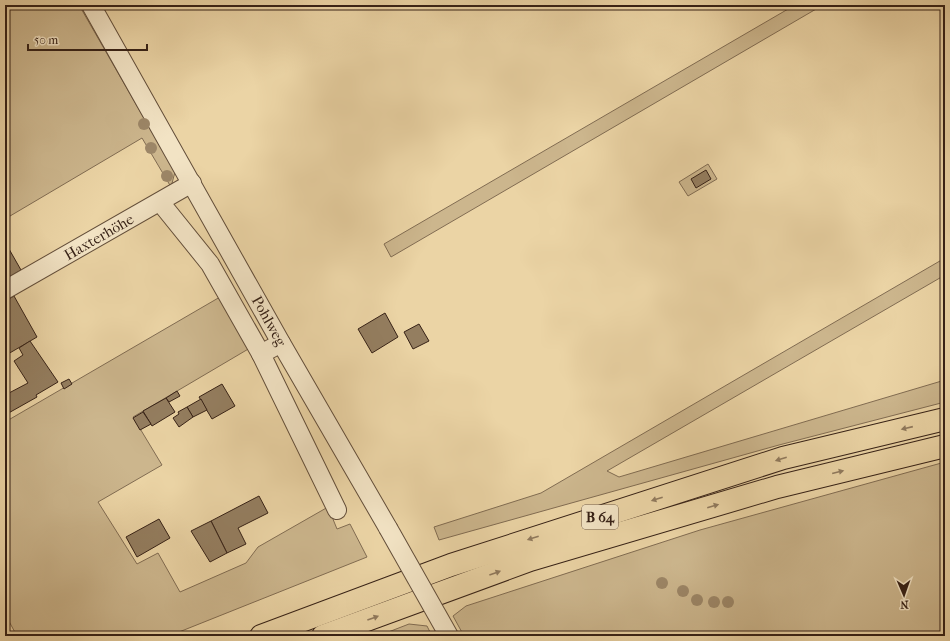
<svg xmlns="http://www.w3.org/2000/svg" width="950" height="641" font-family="'IM FELL French Canon',serif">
  <rect width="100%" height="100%" fill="#ebd4a5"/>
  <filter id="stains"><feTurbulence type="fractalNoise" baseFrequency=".005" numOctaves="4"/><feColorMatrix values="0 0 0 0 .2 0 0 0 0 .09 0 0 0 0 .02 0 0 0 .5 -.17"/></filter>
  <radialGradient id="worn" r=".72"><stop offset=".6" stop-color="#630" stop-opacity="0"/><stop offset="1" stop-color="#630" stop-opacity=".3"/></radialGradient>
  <g fill="#ccb68d" stroke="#816c52">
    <path d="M5,5H79L175,172L171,187L142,138L5,219Z"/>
    <path d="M795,5H823L391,257L384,244Z"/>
    <path d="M708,164L717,179L688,196L679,182Z"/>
    <path d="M945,258V275L607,471L619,477L945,380V402L779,445L439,540L434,527L541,493Z"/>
    <path d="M220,297L250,348L133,417L162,465L98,502L137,564L158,553L180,592L246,563L258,547L328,507L337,529L350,524L367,557L169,636H17L5,614V422Z"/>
    <path d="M945,462V636H464L453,616L466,606L700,530Z"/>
    <path d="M409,624L427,626L432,636H378Z"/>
  </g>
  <g fill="#947e60" stroke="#362116">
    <path d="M706,170L711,179L696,188L691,179Z"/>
    <path d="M5,242L21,270L8,278L5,272Z"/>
    <path d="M14,296L37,337L8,354L5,349V301Z"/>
    <path d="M385,313L398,337L372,353L358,329Z"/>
    <path d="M419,324L429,341L413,349L404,332Z"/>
    <path d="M30,341L58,382L36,395L37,397L5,415V385L9,393L28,383L14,361L23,355L19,348Z"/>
    <path d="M69,379L72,384L64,389L61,383Z"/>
    <path d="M222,384L235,406L212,419L199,397Z"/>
    <path d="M177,391L180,396L169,402L166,398Z"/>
    <path d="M166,398L175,412L152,426L143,411Z"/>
    <path d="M201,399L207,410L193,417L187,407Z"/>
    <path d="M187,407L193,417L179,427L173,418L179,414L178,412Z"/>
    <path d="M143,412L151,424L140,430L133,418Z"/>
    <path d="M259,496L268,513L238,528L246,544L227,553L211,521Z"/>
    <path d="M159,519L170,538L137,557L126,537Z"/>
    <path d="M211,521L227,553L210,562L191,531Z"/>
  </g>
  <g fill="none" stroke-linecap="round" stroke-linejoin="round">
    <g stroke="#634e3a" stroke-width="20">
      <g id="minor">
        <path d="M91,5L281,343L388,528"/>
        <path d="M160,202L210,264L261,354"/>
        <path d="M5,290L192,183"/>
        <path d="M281,343L261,354L337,510"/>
      </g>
    </g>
    <g stroke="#362116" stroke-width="24">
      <g id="highway">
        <path d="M261,636L451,565L783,458L945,419"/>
        <path d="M323,636L530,560L777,487L945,446"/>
      </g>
    </g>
    <use href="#minor" stroke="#f2e3c4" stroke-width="18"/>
    <use href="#highway" stroke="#ebd4a5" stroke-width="22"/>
    <g stroke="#634e3a" stroke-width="20" stroke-linecap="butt">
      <path id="minor-bridge" d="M388,528L449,636"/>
    </g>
    <use href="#minor-bridge" stroke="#f2e3c4" stroke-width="18"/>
  </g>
  <g fill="#9c8667">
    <circle cx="144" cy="124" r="6"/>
    <circle cx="151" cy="148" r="6"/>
    <circle cx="167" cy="176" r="6"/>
    <circle cx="662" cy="583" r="6"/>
    <circle cx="683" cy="591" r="6"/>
    <circle cx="697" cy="600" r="6"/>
    <circle cx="714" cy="602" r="6"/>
    <circle cx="728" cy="602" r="6"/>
  </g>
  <defs><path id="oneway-solid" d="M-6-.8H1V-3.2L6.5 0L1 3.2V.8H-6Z"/></defs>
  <g fill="#907a5e">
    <use href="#oneway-solid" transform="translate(907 428) rotate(167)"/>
    <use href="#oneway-solid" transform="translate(781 459) rotate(163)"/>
    <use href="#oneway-solid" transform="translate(838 472) rotate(-14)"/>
    <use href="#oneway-solid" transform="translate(657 499) rotate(162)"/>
    <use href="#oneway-solid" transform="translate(713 506) rotate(-16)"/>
    <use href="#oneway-solid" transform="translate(533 538) rotate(162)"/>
    <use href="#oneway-solid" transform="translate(495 573) rotate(-20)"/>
    <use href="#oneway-solid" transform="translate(373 618) rotate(-20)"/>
  </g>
  <g text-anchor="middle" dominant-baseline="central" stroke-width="3" stroke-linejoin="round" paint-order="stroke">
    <rect fill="#f2e3c4" stroke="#6e5b4a" stroke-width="1" x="582" y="505" width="36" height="24" rx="3"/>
    <g font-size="14" font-weight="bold" fill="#362116">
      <text x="600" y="517">B 64</text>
    </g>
    <g font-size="15" fill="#362116" stroke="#f2e3c4">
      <text transform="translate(99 237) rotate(-30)">Haxterhöhe</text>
      <text transform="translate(269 321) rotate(61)">Pohlweg</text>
    </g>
  </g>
  <rect width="950" height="641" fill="none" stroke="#ebd4a5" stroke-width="20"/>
  <rect x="6" y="6" width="938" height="629" fill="none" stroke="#362116" stroke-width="2"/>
  <rect x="10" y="10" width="930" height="621" fill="none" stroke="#362116"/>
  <g transform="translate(904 595) rotate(178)" stroke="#f2e3c4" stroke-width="3" paint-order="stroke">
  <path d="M0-3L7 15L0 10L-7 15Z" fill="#362116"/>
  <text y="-6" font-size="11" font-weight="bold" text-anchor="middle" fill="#362116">N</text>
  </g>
  <path d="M28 44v6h119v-6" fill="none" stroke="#362116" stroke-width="2"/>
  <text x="34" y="44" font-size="12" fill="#362116" stroke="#f2e3c4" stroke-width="3" paint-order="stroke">50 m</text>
  <rect width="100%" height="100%" filter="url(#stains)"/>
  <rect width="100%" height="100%" fill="url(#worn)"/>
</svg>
